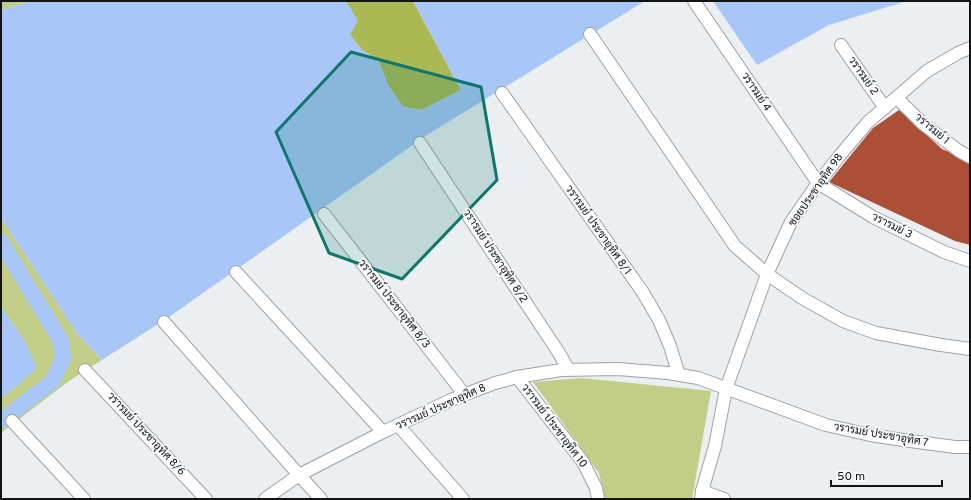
<svg xmlns="http://www.w3.org/2000/svg" width="971" height="500" font-family="Overpass,Sarabun,sans-serif">
  <rect width="100%" height="100%" fill="#eceff2"/>
  <g fill="#c2ce87">
    <path d="M1,1H32L1,10Z"/>
    <path d="M1,218L78,335L102,360L69,381L1,433V398L16,387L26,343L1,307Z"/>
    <path d="M581,378L711,391L692,499H605L599,473L533,382Z"/>
  </g>
  <path fill="#abb954" d="M346,1H413L461,90L422,110L403,107L388,85L378,60L362,50L350,35Z"/>
  <g fill="#a8c7f8">
    <path d="M32,1H346L358,21L350,35L362,50L378,60L388,85L403,107L422,110L461,90L413,1H645L427,135L169,317L102,360L78,335L1,218V10Z"/>
    <path d="M713,1H907L829,25L757,65Z"/>
    <path d="M1,307L26,343L37,368L16,387L1,398Z"/>
  </g>
  <g fill="none" stroke-linecap="round" stroke-linejoin="round">
    <path stroke="#a8c7f8" stroke-width="16" d="M1,242L61,341L63,359L52,382L1,421"/>
  </g>
  <path fill="#ac4f37" d="M899,110L942,149L970,161V245L955,241L829,182L873,128Z"/>
  <g fill="none" stroke-linecap="round" stroke-linejoin="round">
    <g stroke="#9ea0a3" stroke-width="14">
      <g id="minor">
        <path d="M694,1L818,183L873,217L944,252L970,261"/>
        <path d="M590,34L735,246L767,274L802,298L843,321L876,333L941,345L970,349"/>
        <path d="M841,45L885,108"/>
        <path d="M502,93L642,291L659,320L670,346L679,375"/>
        <path d="M897,98L923,124L959,151L970,157"/>
        <path d="M420,143L559,353L568,369"/>
        <path d="M324,214L464,394"/>
        <path d="M236,272L383,432"/>
        <path d="M164,322L299,475L321,499"/>
        <path d="M85,370L206,499"/>
        <path d="M517,377L583,462L596,488L598,499"/>
        <path d="M12,421L84,499"/>
        <path d="M398,425L463,499"/>
        <path d="M702,491L724,499"/>
        <path d="M265,499L299,475L383,432L453,399L495,383L517,377L561,370L618,369L668,373L698,378L826,425L870,435L910,441L955,447H970"/>
        <path d="M701,499L702,491L715,446L726,389L767,274L791,222L818,183L841,154L868,122L927,71L958,53L970,48"/>
      </g>
    </g>
    <use href="#minor" stroke="#fff" stroke-width="12"/>
  </g>
  <path fill="#0f766e" fill-opacity="0.2" stroke="#0f766e" stroke-width="3" stroke-linejoin="round" d="M351,52L481,87L497,180L402,279L329,253L276,132Z"/>
  <g text-anchor="middle" dominant-baseline="central" stroke-width="3.5" stroke-linejoin="round" paint-order="stroke">
    <g font-size="11" fill="#121314" stroke="#fafcff">
      <text transform="translate(863 76) rotate(55)">วรารมย์ 2</text>
      <text transform="translate(756 92) rotate(56)">วรารมย์ 4</text>
      <text transform="translate(932 129) rotate(40)">วรารมย์ 1</text>
      <text transform="translate(816 190) rotate(-55)">ซอยประชาอุทิศ 98</text>
      <text transform="translate(892 226) rotate(27)">วรารมย์ 3</text>
      <text transform="translate(598 230) rotate(55)">วรารมย์ ประชาอุทิศ 8/1</text>
      <text transform="translate(495 256) rotate(57)">วรารมย์ ประชาอุทิศ 8/2</text>
      <text transform="translate(394 304) rotate(52)">วรารมย์ ประชาอุทิศ 8/3</text>
      <text transform="translate(441 407) rotate(-24)">วรารมย์ ประชาอุทิศ 8</text>
      <text transform="translate(554 426) rotate(53)">วรารมย์ ประชาอุทิศ 10</text>
      <text transform="translate(146 434) rotate(47)">วรารมย์ ประชาอุทิศ 8/6</text>
      <text transform="translate(881 435) rotate(10)">วรารมย์ ประชาอุทิศ 7</text>
    </g>
  </g>
  <rect width="971" height="500" fill="none" stroke="#121314" stroke-width="4"/>
  <path d="M831 480v6h111v-6" fill="none" stroke="#121314" stroke-width="2"/>
  <text x="837" y="480" font-size="12" fill="#121314" stroke="#fafcff" stroke-width="3" paint-order="stroke">50 m</text>
</svg>
